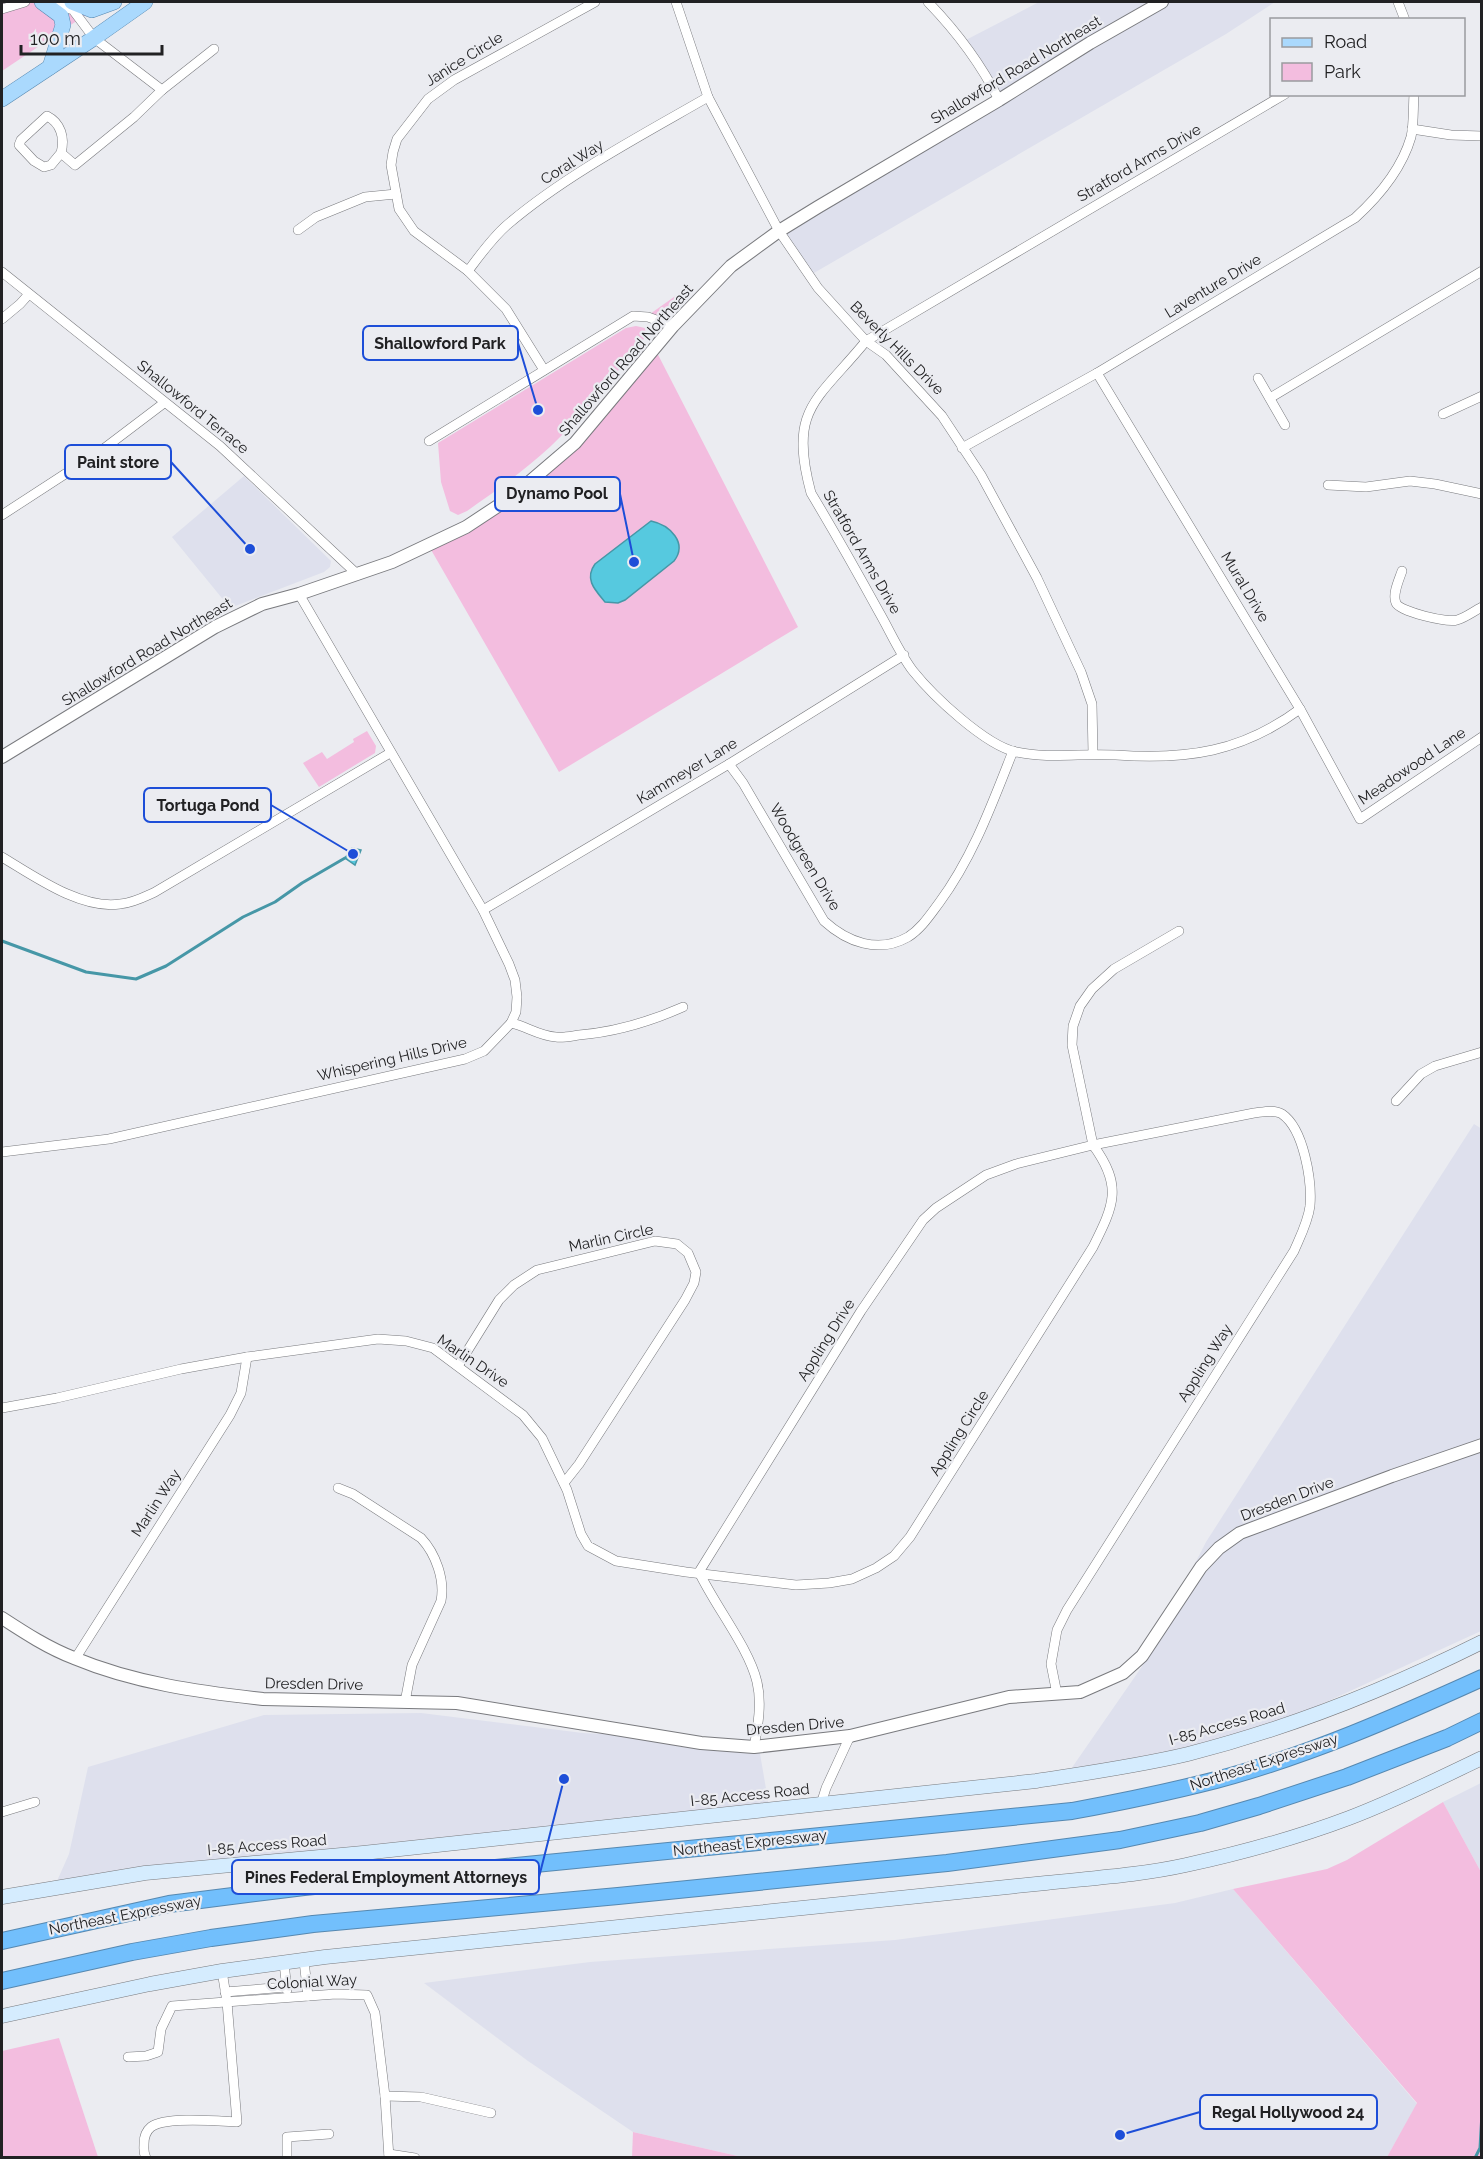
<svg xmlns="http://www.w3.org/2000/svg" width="1483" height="2159" font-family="Raleway,sans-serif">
  <rect width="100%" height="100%" fill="#ebecf1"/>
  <g fill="#dee0ed">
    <path d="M1039,2H1275L1226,34L807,277L778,232L998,101L960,43Z"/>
    <path d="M244,476L331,561L330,567L324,572L230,608L172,537Z"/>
    <path d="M1474,1124L1482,1129L1481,1631L1237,1743L1071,1769L1143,1665L1206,1542Z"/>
    <path d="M421,1713L583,1733L758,1742L770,1812L162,1870L53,1890L69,1854L88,1767L264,1715Z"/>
    <path d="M1481,1783V1872L1443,1802Z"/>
    <path d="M1233,1889L1417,2104L1387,2157H742L633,2132L528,2061L424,1983L590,1962L895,1940L1175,1903Z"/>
  </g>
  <g fill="#f3bddf">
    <path d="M2,2H105L2,71Z"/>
    <path d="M681,292L661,317L650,314Z"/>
    <path d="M636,326L645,328L646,335L642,342C612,377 584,415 551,446C525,470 496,491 467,511L458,515L450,511L441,482L438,443L626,328Z"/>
    <path d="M652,343L798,627L559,772L430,548L504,500L584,432Z"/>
    <path d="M367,731L376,746L375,753L319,787L303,763L322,752L327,759L354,742L353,739Z"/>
    <path d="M1443,1802L1481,1872V2157H1387L1417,2103L1233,1889L1327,1869L1347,1860Z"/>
    <path d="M59,2038L98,2157H2V2051Z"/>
    <path d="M633,2132L742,2157H632Z"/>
  </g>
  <g fill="#56c9df" stroke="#4697a7" stroke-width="1.5">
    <path d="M651,521C670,525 688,543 674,561L625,600L618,603L605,602C595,590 584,579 595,564Z"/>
    <path d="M352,848L361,850L355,865L345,858Z"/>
  </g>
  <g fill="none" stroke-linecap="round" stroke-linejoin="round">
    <g stroke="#4697a7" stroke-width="3">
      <path d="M2,941L86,972L136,979L166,966L243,917L275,902L302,883L345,858"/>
      <path d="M1475,2158L1480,2148L1482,2113"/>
    </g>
    <g stroke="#797a7e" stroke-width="10">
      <g id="minor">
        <path d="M48,2L73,10L94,38L162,90L214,49"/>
        <path d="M676,2L708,97L779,231L818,288L866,341L886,355L942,416L981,475L1037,578L1081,672L1092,704L1093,754"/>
        <path d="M928,2C957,32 980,62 999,100"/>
        <path d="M1398,2L1405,20"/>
        <path d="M2,9L25,2"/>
        <path d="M1285,94L866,341C817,401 788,408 811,493C835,533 857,572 879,612C890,631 900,654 913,671C933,696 985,745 1016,752C1049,759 1082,753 1116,755C1187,760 1242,752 1300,709"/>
        <path d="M1412,129L1451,135L1482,136"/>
        <path d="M61,153L51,165L44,167L34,161L19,145L21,140L47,116C61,123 65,138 61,153L75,165L134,117L162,90"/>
        <path d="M298,230L316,217L365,197L396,194"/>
        <path d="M468,271C480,255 492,238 507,225C564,176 642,135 708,97"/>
        <path d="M2,272L220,446L358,575"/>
        <path d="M2,319L20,304L29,294"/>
        <path d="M544,370L506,309L468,271L414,231L399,209L391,165L393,152L397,139L428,99L454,80L595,2"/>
        <path d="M1097,373L1300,709L1360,819L1482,737"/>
        <path d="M1258,378L1285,425"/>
        <path d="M1270,398L1482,271"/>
        <path d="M1443,414L1482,396"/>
        <path d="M429,441L633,316L648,317L673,326"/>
        <path d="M962,448L1097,373L1355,218C1378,197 1402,168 1411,137C1414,124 1413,108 1414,94"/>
        <path d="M1328,485L1366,487L1410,481L1435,484L1482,494"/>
        <path d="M2,515L102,450L164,403"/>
        <path d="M1402,571C1399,580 1392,594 1396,603C1400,612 1448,623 1457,620C1465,618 1474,611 1482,607"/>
        <path d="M729,764L743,783L824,921C847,942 878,954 908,937C921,929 930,915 939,903C973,857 992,804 1013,751"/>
        <path d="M2,857C34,876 81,910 120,904C133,903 144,897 155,892L390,753"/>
        <path d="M483,910L729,764L904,655"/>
        <path d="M511,1023C526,1026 539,1036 556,1037C563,1038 572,1036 579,1035C616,1032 649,1022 683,1007"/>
        <path d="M1396,1101L1421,1074L1435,1066L1482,1052"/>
        <path d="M2,1152L109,1139L465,1059L484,1051L511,1023L516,1012L517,997L515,980L509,964L483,910L299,594"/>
        <path d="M458,1366L499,1300L514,1285L537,1270L655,1241L677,1244L688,1253L696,1272L694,1283L685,1300L579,1464L564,1483"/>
        <path d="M2,1408L57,1398L181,1369L247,1357L378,1339L406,1341L433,1348L523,1415L542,1438L567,1490L581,1534L588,1546L616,1561L686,1572L796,1585L829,1583L852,1579L876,1568L894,1556L910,1537L1093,1247C1114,1205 1123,1186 1093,1145L1072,1045L1073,1026L1080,1006L1092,989L1114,969L1179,931"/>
        <path d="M338,1488L353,1494L421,1538C436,1554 445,1580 441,1601L412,1665L405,1702"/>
        <path d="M75,1659L230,1415L241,1393L247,1357"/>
        <path d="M754,1747C758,1726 762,1703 757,1682C749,1648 715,1606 699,1572L861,1311L923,1220L936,1208L986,1175L1016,1164L1093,1145L1254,1113C1263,1112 1274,1109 1282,1114C1304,1129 1312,1181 1310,1206C1308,1222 1300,1237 1294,1251L1067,1610L1057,1630L1051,1664L1057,1694"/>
        <path d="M821,1804L826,1788L850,1736"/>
        <path d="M2,1812L35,1802"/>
        <path d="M304,1961L308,1996"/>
        <path d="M284,1963L287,1990"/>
        <path d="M225,1992L286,1987"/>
        <path d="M128,2057L146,2056L158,2052L161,2029L172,2006L336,1994L367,1995L375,2013L385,2096L389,2158"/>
        <path d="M385,2096L421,2097L491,2113"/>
        <path d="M389,2154L415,2158"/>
        <path d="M146,2158C143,2152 144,2149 144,2144C144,2138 146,2131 151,2127C165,2116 218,2121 237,2122L227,2002L222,1971"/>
        <path d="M287,2158V2137L329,2134"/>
      </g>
    </g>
    <g stroke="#797a7e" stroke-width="14">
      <g id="tertiary">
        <path d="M2,757L215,627L262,604L299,594L392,562L466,527L513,496L575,443L673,326L731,266L779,231L818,207L999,100L1090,43L1162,2"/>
        <path d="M2,1618C25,1633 48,1648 74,1658C134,1683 199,1692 263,1699L457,1703L701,1743L754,1747L850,1736L1009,1697L1080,1692L1123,1673L1142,1656L1201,1567L1219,1548L1240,1533L1392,1476L1482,1445"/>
      </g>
    </g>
    <g stroke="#797a7e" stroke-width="15">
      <g id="secondary">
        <path d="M2,1897L145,1873L363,1853L1036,1781C1087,1773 1138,1766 1188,1754C1290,1728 1388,1689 1482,1642"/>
        <path d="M2,2016L150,1984L222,1971L325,1957L1046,1883C1093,1878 1141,1875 1186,1865C1241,1853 1296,1838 1349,1818C1394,1801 1438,1779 1482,1758"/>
      </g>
    </g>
    <g stroke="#5688b0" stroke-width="16">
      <g id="primary">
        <path d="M42,2L61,16L63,25L50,67"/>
        <path d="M72,2L92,10L114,2"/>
        <path d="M2,99L94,38L145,2"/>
      </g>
    </g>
    <g stroke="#5688b0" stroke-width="18">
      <g id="motorway">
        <path d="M2,1941L169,1904L304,1887L1072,1811C1121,1802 1169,1792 1216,1780C1307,1756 1396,1717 1482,1678"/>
        <path d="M2,1981L132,1952L211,1938L313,1924L618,1896L947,1863L1120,1840L1200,1823L1259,1806L1347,1777L1447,1738L1482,1721"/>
      </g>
    </g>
    <use href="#minor" stroke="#fff" stroke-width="9"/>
    <use href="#tertiary" stroke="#fff" stroke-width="12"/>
    <use href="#secondary" stroke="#d5ecfe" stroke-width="14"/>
    <use href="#primary" stroke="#aad9fd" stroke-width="15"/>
    <use href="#motorway" stroke="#72bffc" stroke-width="16"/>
  </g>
  <g text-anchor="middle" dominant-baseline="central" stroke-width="4.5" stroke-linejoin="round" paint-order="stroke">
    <g font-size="15" fill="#212123" stroke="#ebecf1">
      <text transform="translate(464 59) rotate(-32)">Janice Circle</text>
      <text transform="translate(1016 70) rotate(-31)">Shallowford Road Northeast</text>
      <text transform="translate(572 162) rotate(-32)">Coral Way</text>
      <text transform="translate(1139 163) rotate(-30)">Stratford Arms Drive</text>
      <text transform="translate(1213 286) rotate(-31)">Laventure Drive</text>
      <text transform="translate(897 348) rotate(45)">Beverly Hills Drive</text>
      <text transform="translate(626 360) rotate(-49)">Shallowford Road Northeast</text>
      <text transform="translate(193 407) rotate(39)">Shallowford Terrace</text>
      <text transform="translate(862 552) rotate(60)">Stratford Arms Drive</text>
      <text transform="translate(1245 587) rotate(59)">Mural Drive</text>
      <text transform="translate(147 652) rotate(-31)">Shallowford Road Northeast</text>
      <text transform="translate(1412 766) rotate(-34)">Meadowood Lane</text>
      <text transform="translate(687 771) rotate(-31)">Kammeyer Lane</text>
      <text transform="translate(805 857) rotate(59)">Woodgreen Drive</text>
      <text transform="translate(392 1059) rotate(-13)">Whispering Hills Drive</text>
      <text transform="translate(611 1238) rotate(-12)">Marlin Circle</text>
      <text transform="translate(826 1340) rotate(-58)">Appling Drive</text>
      <text transform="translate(473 1361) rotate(34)">Marlin Drive</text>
      <text transform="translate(1205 1363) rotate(-58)">Appling Way</text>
      <text transform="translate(959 1433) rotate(-58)">Appling Circle</text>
      <text transform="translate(1287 1499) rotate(-21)">Dresden Drive</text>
      <text transform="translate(156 1503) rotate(-57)">Marlin Way</text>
      <text transform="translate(314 1684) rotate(1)">Dresden Drive</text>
      <text transform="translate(1227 1724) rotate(-16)">I-85 Access Road</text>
      <text transform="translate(795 1726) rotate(-5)">Dresden Drive</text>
      <text transform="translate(1264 1762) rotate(-18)">Northeast Expressway</text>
      <text transform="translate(750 1795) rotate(-6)">I-85 Access Road</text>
      <text transform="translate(750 1843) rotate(-6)">Northeast Expressway</text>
      <text transform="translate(267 1845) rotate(-5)">I-85 Access Road</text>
      <text transform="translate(125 1915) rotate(-11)">Northeast Expressway</text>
      <text transform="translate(312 1982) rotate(-3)">Colonial Way</text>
    </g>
  </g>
  <path fill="none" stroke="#1d4ed8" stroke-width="2" d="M538 410L518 343M250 549L171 462M634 562L620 494M353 854L271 805M564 1779L539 1877M1120 2135L1200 2112"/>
  <g fill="#1d4ed8" stroke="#ebecf1" stroke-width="2">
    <circle cx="538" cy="410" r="6"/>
    <circle cx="250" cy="549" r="6"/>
    <circle cx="634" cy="562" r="6"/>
    <circle cx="353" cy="854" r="6"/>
    <circle cx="564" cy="1779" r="6"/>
    <circle cx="1120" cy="2135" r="6"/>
  </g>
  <g fill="#ebecf1" stroke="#1d4ed8" stroke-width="2">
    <rect x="363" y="326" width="155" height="34" rx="6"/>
    <rect x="65" y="445" width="106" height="34" rx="6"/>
    <rect x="495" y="477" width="125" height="34" rx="6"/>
    <rect x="144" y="788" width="127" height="34" rx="6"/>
    <rect x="232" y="1860" width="307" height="34" rx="6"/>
    <rect x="1200" y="2095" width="177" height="34" rx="6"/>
  </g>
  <g font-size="16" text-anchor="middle" font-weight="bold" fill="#212123">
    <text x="440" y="349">Shallowford Park</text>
    <text x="118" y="468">Paint store</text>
    <text x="557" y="499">Dynamo Pool</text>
    <text x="208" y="811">Tortuga Pond</text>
    <text x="386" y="1883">Pines Federal Employment Attorneys</text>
    <text x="1288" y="2118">Regal Hollywood 24</text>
  </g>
  <rect width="1483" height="2159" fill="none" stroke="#212123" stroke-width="6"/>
  <rect x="1270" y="18" width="195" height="78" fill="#ebecf1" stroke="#9a9b9f" stroke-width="1.5"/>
  <rect x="1282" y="38" width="30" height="9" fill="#aad9fd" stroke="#9a9b9f" stroke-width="1.5"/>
  <text x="1324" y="48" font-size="18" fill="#212123">Road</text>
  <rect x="1282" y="63" width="30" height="18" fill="#f3bddf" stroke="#9a9b9f" stroke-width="1.5"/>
  <text x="1324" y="78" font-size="18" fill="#212123">Park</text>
  <path d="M21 45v9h141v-9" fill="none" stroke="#212123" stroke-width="3"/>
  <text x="30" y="45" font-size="18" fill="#212123" stroke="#ebecf1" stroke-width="4.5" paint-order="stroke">100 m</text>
</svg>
